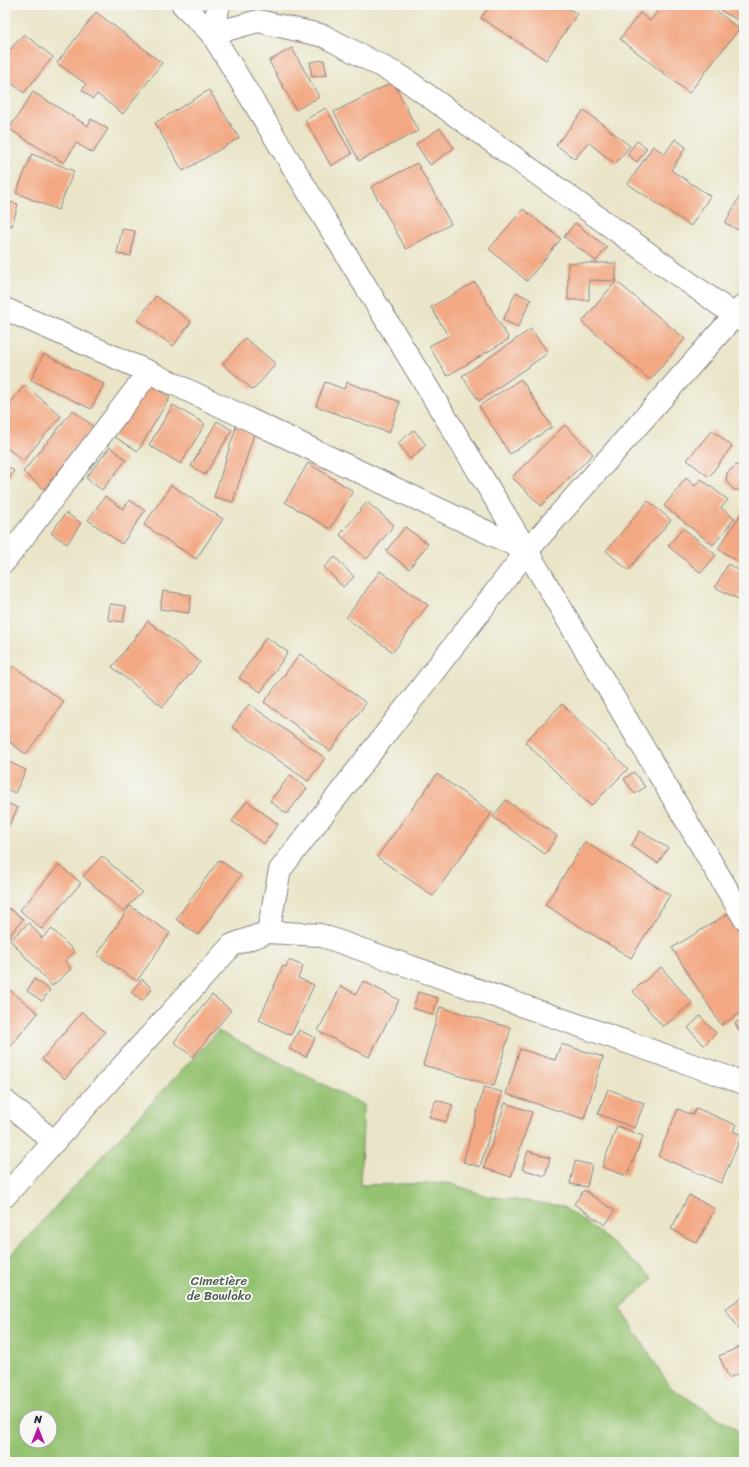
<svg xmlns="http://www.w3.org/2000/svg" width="749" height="1467" font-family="Sriracha,sans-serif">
  <rect width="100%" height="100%" fill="#f6f6f2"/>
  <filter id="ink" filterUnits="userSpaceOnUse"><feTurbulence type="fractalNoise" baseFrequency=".025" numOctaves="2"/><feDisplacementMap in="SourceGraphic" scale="8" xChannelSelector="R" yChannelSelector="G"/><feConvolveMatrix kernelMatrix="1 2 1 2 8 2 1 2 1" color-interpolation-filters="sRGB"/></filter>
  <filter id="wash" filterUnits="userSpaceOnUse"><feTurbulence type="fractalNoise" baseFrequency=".012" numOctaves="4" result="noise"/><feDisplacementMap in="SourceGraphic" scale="16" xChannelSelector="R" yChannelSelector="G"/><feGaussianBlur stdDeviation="0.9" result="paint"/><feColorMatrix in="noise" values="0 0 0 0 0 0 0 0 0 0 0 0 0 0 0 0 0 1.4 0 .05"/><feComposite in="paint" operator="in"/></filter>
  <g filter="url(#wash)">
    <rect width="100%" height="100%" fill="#eae5c8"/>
    <path fill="#94c270" stroke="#5b7256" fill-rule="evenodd" d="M218,1031L364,1105L360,1185L449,1183L487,1196L562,1206L598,1231L653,1278L621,1308L670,1387L743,1434V1462H5V1261ZM26,1417H50V1441H26Z"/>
    <g id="blocks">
      <g fill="#f3a883">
        <path d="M490,5H563L577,14L546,60L481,18Z"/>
        <path d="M662,5H709L739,29L689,93L620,39L640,13L650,21Z"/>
        <path d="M724,5H744V15L740,21L721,11Z"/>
        <path d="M96,12L162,63L123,114L97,94L93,99L82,90L86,84L57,63Z"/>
        <path d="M24,34L53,57L24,93L5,78V44L11,49Z"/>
        <path d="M292,48L319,97L296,110L269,61Z"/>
        <path d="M324,60L327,75L312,77L310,62Z"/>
        <path d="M393,82L418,131L359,161L334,112Z"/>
        <path d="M209,90L239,138L183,171L155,123Z"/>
        <path d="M33,92L88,126L91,119L108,129L93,153L76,143L64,163L9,129Z"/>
        <path d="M326,108L352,154L331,166L305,120Z"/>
        <path d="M584,110L630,146L615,164L588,142L575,159L556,145Z"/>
        <path d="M440,128L454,148L430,165L416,144Z"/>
        <path d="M675,139L686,147L671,170L710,196L691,226L628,184L653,146L665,154Z"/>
        <path d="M637,141L647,148L637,162L627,154Z"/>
        <path d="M32,154L74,171L58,210L16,193Z"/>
        <path d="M417,163L451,224L406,249L371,187Z"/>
        <path d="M744,189V233L725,223Z"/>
        <path d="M5,201L18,204L12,226L5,224Z"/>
        <path d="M523,209L561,239L527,281L489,249Z"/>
        <path d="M575,223L607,247L596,261L564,237Z"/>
        <path d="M122,229L135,231L131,256L117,254Z"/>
        <path d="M568,263H616V281L589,280V300H568Z"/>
        <path d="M616,281L685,339L650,380L582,322Z"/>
        <path d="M475,282L509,339L447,376L429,346L448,336L431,307Z"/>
        <path d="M516,292L531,300L518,327L503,320Z"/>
        <path d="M156,296L191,322L173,346L137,320Z"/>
        <path d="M531,329L548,353L479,401L462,376Z"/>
        <path d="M245,338L276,364L253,390L223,364Z"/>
        <path d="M44,354L104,384L91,409L31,380Z"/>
        <path d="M521,379L552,427L510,454L479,406Z"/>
        <path d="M145,382L170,397L138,451L113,436Z"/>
        <path d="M325,382L344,389L347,382L400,402L389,433L316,406Z"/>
        <path d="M25,385L61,416L23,461L5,446V409Z"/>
        <path d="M173,405L205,424L181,464L149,445Z"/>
        <path d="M73,410L94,427L44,489L23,472Z"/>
        <path d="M217,421L232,430L205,475L191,466Z"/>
        <path d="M238,421L256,427L233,502L214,497Z"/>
        <path d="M565,425L593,454L541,506L512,477Z"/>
        <path d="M414,430L426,445L410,459L398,443Z"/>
        <path d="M712,430L732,446L709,477L687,460Z"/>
        <path d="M110,447L126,460L102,490L86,478Z"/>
        <path d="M308,463L353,491L330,529L285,502Z"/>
        <path d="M5,465L14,471L5,484Z"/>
        <path d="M736,465L744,466V488L742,490H734L726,481L727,473Z"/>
        <path d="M686,478L695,486L701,479L728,500L721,508L735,518L713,545L664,506Z"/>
        <path d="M171,485L223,519L196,559L144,525Z"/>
        <path d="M105,496L123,509L130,500L145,511L122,544L88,520Z"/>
        <path d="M648,501L671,520L628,570L606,551Z"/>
        <path d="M367,502L394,525L367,559L340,535Z"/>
        <path d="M744,509V565L718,549Z"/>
        <path d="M66,513L81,523L67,544L51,533Z"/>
        <path d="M405,527L428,544L409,569L386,551Z"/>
        <path d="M683,528L716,555L701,573L668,546Z"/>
        <path d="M335,557L354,577L343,587L324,567Z"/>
        <path d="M728,564L744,573V588L738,599L715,587Z"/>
        <path d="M380,571L428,605L393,652L346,618Z"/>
        <path d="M163,591L191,595L189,613L160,609Z"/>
        <path d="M110,604L126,606L123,622L108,620Z"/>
        <path d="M148,621L200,662L163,707L112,667Z"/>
        <path d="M266,637L288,652L261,692L239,678Z"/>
        <path d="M300,654L366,703L330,751L264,702Z"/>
        <path d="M13,666L64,702L26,754L5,739V677Z"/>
        <path d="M249,704L325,758L308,781L232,727Z"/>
        <path d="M562,704L628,769L591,806L525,742Z"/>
        <path d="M5,760L26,770L15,793L5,788Z"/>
        <path d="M634,772L645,787L635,794L624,779Z"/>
        <path d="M437,774L492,813L433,896L377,857Z"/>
        <path d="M290,775L307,788L287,814L270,801Z"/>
        <path d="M506,800L557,836L545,854L493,817Z"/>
        <path d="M247,801L278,824L264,844L232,821Z"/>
        <path d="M5,802L18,808L5,833Z"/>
        <path d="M640,831L668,848L658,863L631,846Z"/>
        <path d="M585,842L670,895L631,958L545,905Z"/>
        <path d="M102,856L142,892L123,912L83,876Z"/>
        <path d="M219,860L241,875L198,935L176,919Z"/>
        <path d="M59,865L81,883L41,929L20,910Z"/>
        <path d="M130,906L170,933L137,981L97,955Z"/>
        <path d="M9,908L23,919L5,941V913Z"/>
        <path d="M729,913L744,937V1011L721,1025L672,948Z"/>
        <path d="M29,923L42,938L52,929L75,952L65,961L71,969L52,986L10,940Z"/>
        <path d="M289,960L303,966L298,978L314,985L291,1035L259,1020L283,966L286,967Z"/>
        <path d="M661,967L692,1003L663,1027L633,991Z"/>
        <path d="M34,979L50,990L42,1001L27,991Z"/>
        <path d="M142,979L152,989L142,1001L131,992Z"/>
        <path d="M363,981L399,1000L369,1057L318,1031L341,986L356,994Z"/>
        <path d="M5,986L38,1013L5,1053Z"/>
        <path d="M418,992L438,998L433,1015L413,1008Z"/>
        <path d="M212,995L231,1010L193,1057L174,1042Z"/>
        <path d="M440,1007L511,1028L494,1086L423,1065Z"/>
        <path d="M82,1012L105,1032L65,1079L42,1059Z"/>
        <path d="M700,1016L716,1033L704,1045L688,1028Z"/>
        <path d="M744,1018V1041L735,1023Z"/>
        <path d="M299,1030L315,1038L306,1057L289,1049Z"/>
        <path d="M561,1044L603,1057L584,1119L506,1094L520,1049L555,1060Z"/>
        <path d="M484,1087L502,1092L480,1167L463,1162Z"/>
        <path d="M608,1089L644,1103L635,1128L598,1114Z"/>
        <path d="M436,1100L453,1105L446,1122L429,1117Z"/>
        <path d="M505,1103L532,1112L511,1177L484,1168Z"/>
        <path d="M696,1108L736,1125L733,1131L742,1135L721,1183L658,1156L678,1109L693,1115Z"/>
        <path d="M617,1126L643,1136L627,1176L602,1167Z"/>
        <path d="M528,1151L550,1158L545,1176L522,1169Z"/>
        <path d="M575,1161L592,1165L587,1187L570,1184Z"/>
        <path d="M584,1190L615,1211L605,1225L574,1204Z"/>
        <path d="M689,1195L715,1209L697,1243L671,1229Z"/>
        <path d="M744,1296V1336L725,1309Z"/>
        <path d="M744,1345V1371L729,1378L719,1356Z"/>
      </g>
    </g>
  </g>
  <g filter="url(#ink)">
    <use href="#blocks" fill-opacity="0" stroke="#868482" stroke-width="1"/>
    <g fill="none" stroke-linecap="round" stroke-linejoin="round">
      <g stroke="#868482" stroke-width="24">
        <g id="minor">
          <path d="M212,34L258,21L324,36L402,77L744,322"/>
          <path d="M5,309L149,372L527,551"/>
          <path d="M5,561L149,372"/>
          <path d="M268,932L280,870L527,551L744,305"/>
          <path d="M5,1101L54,1142"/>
          <path d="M5,1196L232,945L268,932L320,935L744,1083"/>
        </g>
      </g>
      <g stroke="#868482" stroke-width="24">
        <g id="tertiary">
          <path d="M183,5L212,34L527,551L744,918"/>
          <path d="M212,34L219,5"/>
        </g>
      </g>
      <use href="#minor" stroke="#fff" stroke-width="22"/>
      <use href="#tertiary" stroke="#fff" stroke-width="22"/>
    </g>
  </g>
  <g text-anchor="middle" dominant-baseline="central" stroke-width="4" stroke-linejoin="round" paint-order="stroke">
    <g font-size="13" fill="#4a5a4e" stroke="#f6f6f2">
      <text x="219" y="1280">Cimetière<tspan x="219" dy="15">de Bowloko</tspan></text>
    </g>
  </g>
  <rect width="749" height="1467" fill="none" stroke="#f6f6f2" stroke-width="20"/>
  <g transform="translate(38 1429)"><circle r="19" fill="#f6f6f2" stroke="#a1a1a9"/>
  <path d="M0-3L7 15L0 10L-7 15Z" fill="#b5179e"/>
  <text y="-6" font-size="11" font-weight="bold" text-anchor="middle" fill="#22223b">N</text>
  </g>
</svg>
